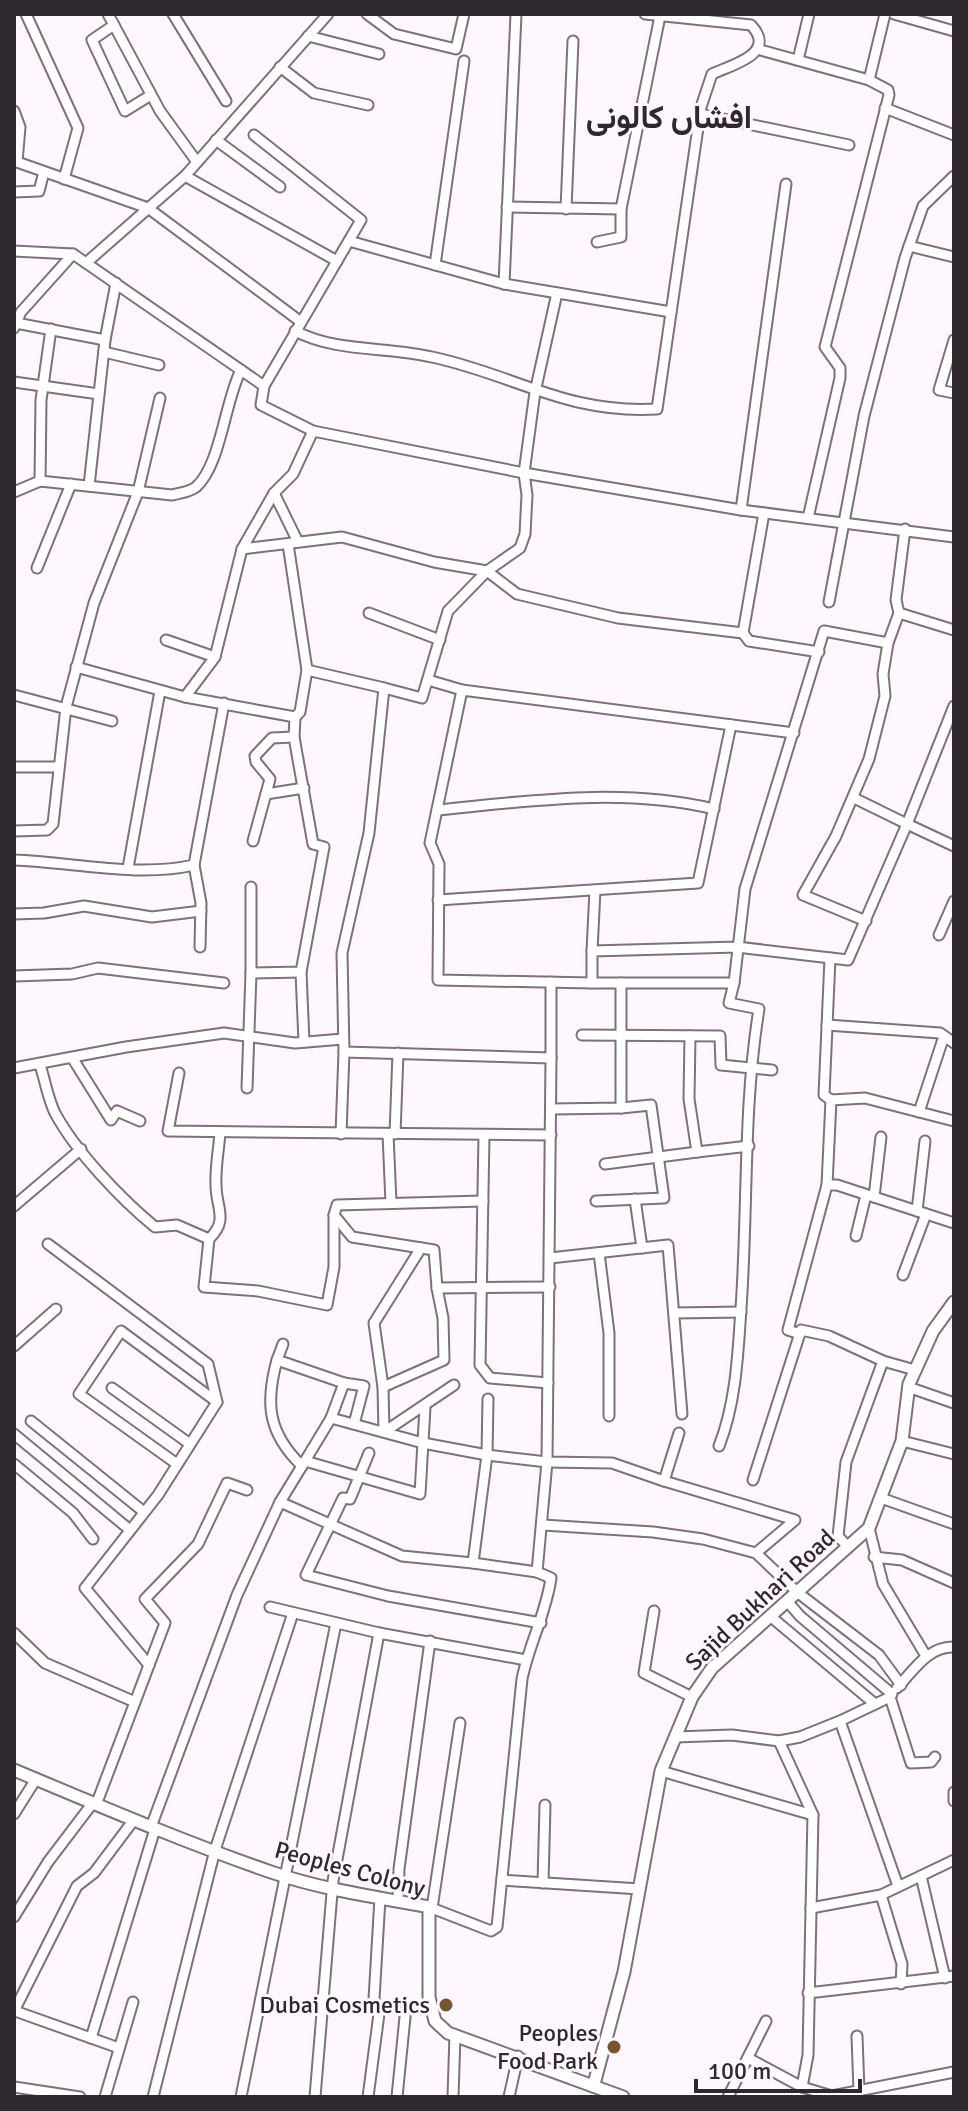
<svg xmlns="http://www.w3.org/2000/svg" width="968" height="2111" font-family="Signika,Vazirmatn,sans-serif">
  <rect width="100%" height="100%" fill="#fef7fe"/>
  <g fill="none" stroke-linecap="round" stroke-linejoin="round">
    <g stroke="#7f6f7f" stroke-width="13">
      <g id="minor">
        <path d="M26,14L78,128L64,179"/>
        <path d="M108,14L160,111L197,162"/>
        <path d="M173,14L226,101"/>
        <path d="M367,14L394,34L456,49L464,14"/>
        <path d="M894,14L954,31"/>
        <path d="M114,25L92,40L125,111L151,95"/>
        <path d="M308,36L379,54"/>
        <path d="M757,49L869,80L888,90L889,95L825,347L840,368V378L808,518"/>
        <path d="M798,60L809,14"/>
        <path d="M280,67L314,93L368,105"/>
        <path d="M869,80L885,14"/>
        <path d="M885,108L954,135"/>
        <path d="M14,111L20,127L17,162L148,208L301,322"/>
        <path d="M700,114L849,145"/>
        <path d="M254,135L361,220L264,386L261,405L313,431L524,473L741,510L954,537"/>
        <path d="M216,140L280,187"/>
        <path d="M185,176L337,261"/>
        <path d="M14,192L39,191L44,172"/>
        <path d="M507,207L621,209"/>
        <path d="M566,209L573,41"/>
        <path d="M349,241L504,284L671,312"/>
        <path d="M597,242L621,237V209L660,16"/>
        <path d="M909,246L954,257"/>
        <path d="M14,251L73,254L264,386"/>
        <path d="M86,263L185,176L328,14"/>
        <path d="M435,265L464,61"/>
        <path d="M504,284L516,14"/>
        <path d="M16,323L105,340"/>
        <path d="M14,328L21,312L73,254"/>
        <path d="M295,331C338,353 386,346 432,357C516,375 565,414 657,409L701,107L712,74C731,65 778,54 751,25L645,14"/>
        <path d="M954,340L939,390L954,393"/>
        <path d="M104,352L159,365"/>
        <path d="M14,382L99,394"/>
        <path d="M40,481L41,400L51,329"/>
        <path d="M89,486L105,340L116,283"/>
        <path d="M14,492L40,481L172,495C180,493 190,492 196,487C221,465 225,400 241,370"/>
        <path d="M274,493L298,542"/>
        <path d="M741,510L786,184"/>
        <path d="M288,544L307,670"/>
        <path d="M242,549L342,537L434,562L487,571L517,594L618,618L743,633L764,513"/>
        <path d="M37,568L71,484"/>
        <path d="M829,602L864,416L905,258L923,206L954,176"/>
        <path d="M369,613L440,640"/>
        <path d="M899,613L954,630"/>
        <path d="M743,633L749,641L819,652"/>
        <path d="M166,640L215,657"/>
        <path d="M888,643L824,631L745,889L734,983H592V951L737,947L848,960L907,824L954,846"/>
        <path d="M76,667L185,697L295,717L300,712L307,670L384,688"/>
        <path d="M428,680L462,690"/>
        <path d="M14,695L112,721"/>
        <path d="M185,697L215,657L242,549L274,493L293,474L313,431"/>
        <path d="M14,767H58"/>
        <path d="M266,794L304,788"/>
        <path d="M854,798L907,824L954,706"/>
        <path d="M437,810C529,801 623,787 714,809"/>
        <path d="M14,831L47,830L53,824L66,707L94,603L138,492L160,398"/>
        <path d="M253,841L270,779L256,762L255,756L272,738L294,737"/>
        <path d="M14,860C73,862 137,878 194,865L224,703"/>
        <path d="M194,865L201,903L200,947"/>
        <path d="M128,868L160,691"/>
        <path d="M251,887V973L301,972L324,847L313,844L294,737L295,717"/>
        <path d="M438,900L698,883L731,725"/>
        <path d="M14,914L44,913L84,906L152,917L201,911"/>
        <path d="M866,921L803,895L836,836L869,759L885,696L883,674L888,643L899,613L896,600L905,529"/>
        <path d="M939,935L954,901"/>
        <path d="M592,951L595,890"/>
        <path d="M830,958L824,1095L831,1100"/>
        <path d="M301,972L304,1042"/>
        <path d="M14,976L72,974L98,968L224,983"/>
        <path d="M551,982V1058L344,1052L342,953L369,833L384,688L422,698L448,611L487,571L520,548L525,534L527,495L524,473L535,392L557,293"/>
        <path d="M592,983L438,980L439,864L430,843L462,690L794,733"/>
        <path d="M827,1025L940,1033L954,1043"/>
        <path d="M582,1035L720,1036L721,1065L772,1070"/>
        <path d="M690,1036L689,1099L697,1152L749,1146"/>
        <path d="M73,1059L111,1120L117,1111L140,1121"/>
        <path d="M40,1065C45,1080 48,1099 55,1113C76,1152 121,1199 155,1227L177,1225L209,1239"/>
        <path d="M14,1068L126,1047L224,1033L295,1043L343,1039"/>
        <path d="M179,1073L168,1131L551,1135"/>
        <path d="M247,1088L251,973"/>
        <path d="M552,1109L621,1108V983"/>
        <path d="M919,1112L944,1036"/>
        <path d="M954,1121L865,1098L831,1100L827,1185H837L954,1223"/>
        <path d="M220,1132C219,1149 215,1168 216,1185C216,1208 229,1220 209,1239L204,1287L258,1291L327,1305L334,1267V1215"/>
        <path d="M341,1134L344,1052"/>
        <path d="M388,1134L391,1203"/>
        <path d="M395,1134L398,1053"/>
        <path d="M484,1135L480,1365L490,1378L548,1383"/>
        <path d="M605,1164L697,1152"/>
        <path d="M874,1197L881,1137"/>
        <path d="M635,1199L642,1248"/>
        <path d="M483,1201L337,1205L334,1215L352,1237L434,1250L437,1288L550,1287"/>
        <path d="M596,1201L664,1198L651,1105L621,1108"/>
        <path d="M14,1206L81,1149"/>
        <path d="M917,1211L925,1141"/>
        <path d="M856,1236L866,1195"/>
        <path d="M48,1244L208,1364L217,1402L158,1495L85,1588L149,1665"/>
        <path d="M421,1248L374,1323L383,1387L444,1360L443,1318L437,1288"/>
        <path d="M599,1253L609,1333V1416"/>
        <path d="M550,1258L668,1245L682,1414"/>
        <path d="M903,1275L926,1214"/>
        <path d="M675,1313L741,1312"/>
        <path d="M800,1334L788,1330L827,1185"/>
        <path d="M283,1344L277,1360L344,1383"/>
        <path d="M14,1346L56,1309"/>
        <path d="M277,1360C265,1404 268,1433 302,1466L331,1418"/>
        <path d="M383,1387L384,1432L454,1385"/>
        <path d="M908,1387L954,1403"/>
        <path d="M112,1388L190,1444"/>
        <path d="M488,1399L487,1455L473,1563L537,1572"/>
        <path d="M31,1421L144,1512"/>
        <path d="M354,1424L364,1386L344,1383L331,1418L423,1443L487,1455L547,1462L612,1463L664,1481"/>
        <path d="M679,1433L664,1481L795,1520L756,1553"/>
        <path d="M14,1434L130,1530"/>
        <path d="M902,1441L954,1454"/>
        <path d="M719,1446C736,1403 738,1354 741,1308C748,1208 743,1107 759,1009L729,1003L734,983"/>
        <path d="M369,1453L350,1499L343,1498L306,1575L388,1596L541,1623"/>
        <path d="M305,1461L420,1494L425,1407"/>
        <path d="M14,1464L73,1513L93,1539"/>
        <path d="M177,1464L79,1394L121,1331L217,1402"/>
        <path d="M302,1466L280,1502L402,1556L473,1563"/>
        <path d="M753,1480L801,1330L829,1336L883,1361"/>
        <path d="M881,1498L954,1524"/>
        <path d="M543,1525L653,1532L703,1539L756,1553L797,1592L879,1655L901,1685"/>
        <path d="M869,1528L883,1584L926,1656"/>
        <path d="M848,1547L838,1536L846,1462L883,1361L915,1370"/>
        <path d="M874,1557L902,1560L954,1583"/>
        <path d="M787,1601L800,1616L892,1694"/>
        <path d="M270,1607L379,1633L526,1660"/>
        <path d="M654,1611L644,1673L692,1697"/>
        <path d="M770,1616L875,1704"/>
        <path d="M14,1633L45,1663L135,1702"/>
        <path d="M897,1688C913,1671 928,1646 954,1647"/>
        <path d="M840,1721L890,1697L911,1763L931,1762L935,1757"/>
        <path d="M675,1737L732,1735L779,1741L800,1737L840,1721L898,1886"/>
        <path d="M661,1771L813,1815"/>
        <path d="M954,1792V1801"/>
        <path d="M96,1805L165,1623L145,1599L198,1544L227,1483L247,1490"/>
        <path d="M14,1814L36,1779"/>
        <path d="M151,1827L237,1595L280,1502"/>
        <path d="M921,1876L945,1978"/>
        <path d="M502,1880L640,1889"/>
        <path d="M543,1883L545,1805"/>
        <path d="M881,1895L902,1964L901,1984"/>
        <path d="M398,1901L399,1869L430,1641"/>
        <path d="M429,1907L491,1931L497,1927L522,1679C529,1644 546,1614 551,1578L537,1572L547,1462L551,1058"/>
        <path d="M432,1908L460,1723"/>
        <path d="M811,1908L881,1895L954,1860"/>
        <path d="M14,1917L48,1862L92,1804"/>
        <path d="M808,1993L954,1976"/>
        <path d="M14,2011L77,1886L94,1873L133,1821"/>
        <path d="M15,2011L119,2048"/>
        <path d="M857,2036L859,2091"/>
        <path d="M91,2038L155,1829"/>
        <path d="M748,2058L802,2087L808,2055L813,1815L779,1741"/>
        <path d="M14,2087L80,2097"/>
        <path d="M802,2087L832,2096L954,2072"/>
        <path d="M105,2097L133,2002"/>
        <path d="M153,2097L215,1850L293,1613"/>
        <path d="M241,2097L336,1623"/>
        <path d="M315,2097L333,1881L379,1633"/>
        <path d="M368,2097L379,2014L374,1999L380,1898"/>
        <path d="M397,2097L406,2007L432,2010"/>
        <path d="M453,2097L455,2035"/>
        <path d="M509,2097L518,2056"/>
        <path d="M728,2097L766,2021"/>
      </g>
    </g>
    <g stroke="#7f6f7f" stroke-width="15">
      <g id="tertiary">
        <path d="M14,1770C100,1806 186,1843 274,1873C324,1890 377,1897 429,1907V1997L435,2021L448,2033L623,2097"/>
        <path d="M594,2084L624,1972L661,1771L692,1697L712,1668L869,1528L902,1441L909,1384L933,1331L954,1302"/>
      </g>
    </g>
    <use href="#minor" stroke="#fff" stroke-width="9"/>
    <use href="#tertiary" stroke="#fff" stroke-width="11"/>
  </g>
  <g fill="#76562c" stroke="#fef7fe" stroke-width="3">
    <circle cx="446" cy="2005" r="8"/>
    <circle cx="614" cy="2047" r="8"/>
  </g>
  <g text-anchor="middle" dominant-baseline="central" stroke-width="6" stroke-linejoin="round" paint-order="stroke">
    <g font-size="24" fill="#2f282f" stroke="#fef7fe">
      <text transform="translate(760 1600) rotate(-43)">Sajid Bukhari Road</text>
      <text transform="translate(350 1869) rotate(15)">Peoples Colony</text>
    </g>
    <g font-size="24" fill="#2f282f" stroke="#fef7fe" text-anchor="end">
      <text x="430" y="2005">Dubai Cosmetics</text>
      <text x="598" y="2033">Peoples<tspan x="598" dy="28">Food Park</tspan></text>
    </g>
    <g font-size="32" font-weight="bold" fill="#2f282f" stroke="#fef7fe">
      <text x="669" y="117">افشاں کالونی</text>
    </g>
  </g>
  <rect width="968" height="2111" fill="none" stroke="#2f282f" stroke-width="32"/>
  <path d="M696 2079v12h164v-12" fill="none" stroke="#2f282f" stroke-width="4"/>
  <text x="708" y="2079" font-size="24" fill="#2f282f" stroke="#fef7fe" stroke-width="6" paint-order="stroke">100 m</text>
</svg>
